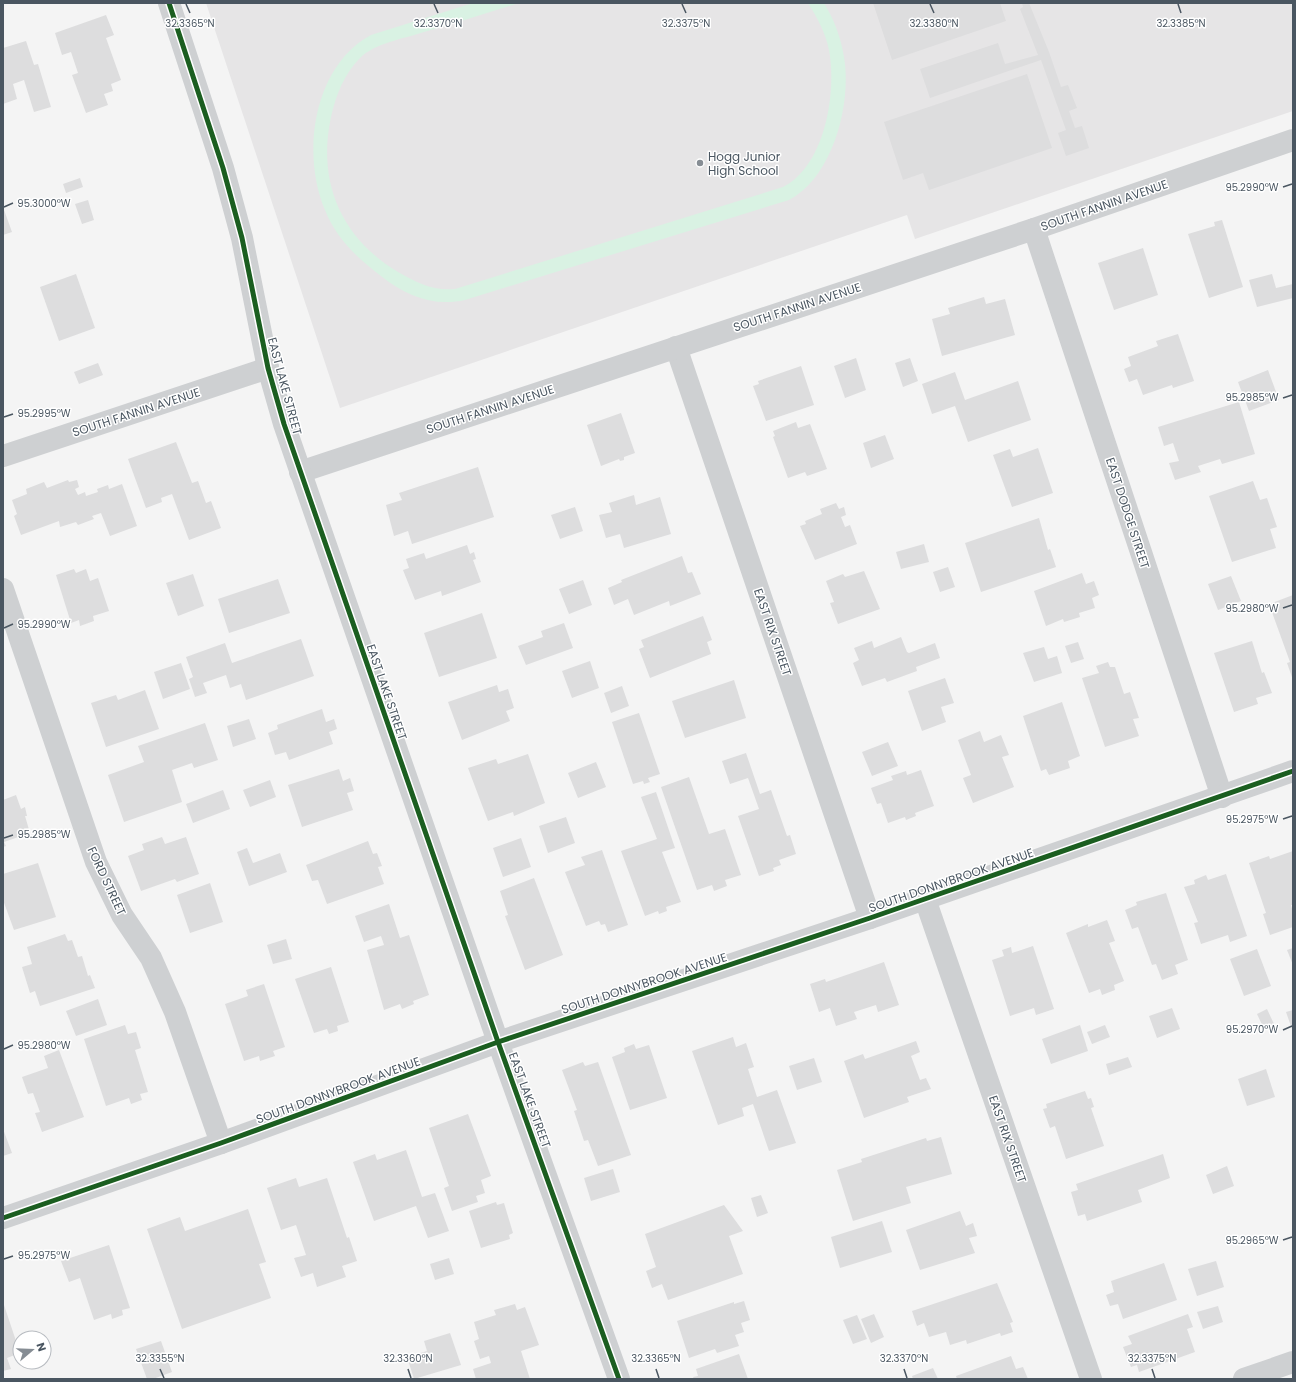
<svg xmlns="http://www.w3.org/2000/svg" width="1296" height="1382" font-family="Poppins,sans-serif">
  <rect width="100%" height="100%" fill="#f4f4f4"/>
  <path fill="#e6e5e6" d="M206,3H1293V111L915,239L907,215L340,408Z"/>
  <path fill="#d9f2e3" d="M473,3H519C487,13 456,23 424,32C403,39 375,43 360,58C344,74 336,95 331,117C317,182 341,238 398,272C417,283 433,291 455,289L783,187C825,166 837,92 829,50C826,34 817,17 808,3H824C834,19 841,38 844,57C852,103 833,177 789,200L465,300C434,307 406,296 381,276C357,258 336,238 325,210C301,154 313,66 371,35Z"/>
  <g fill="#ddddde">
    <path d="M873,3H1000L1006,21L892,60Z"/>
    <path d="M1022,3H1029L1049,52L1061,87L1068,85L1077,108L1069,111L1075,128L1082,126L1089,148L1066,156L1058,133L1066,130L1041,60L930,98L920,69L998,43L1005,64L1038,55L1020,9L1023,7Z"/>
    <path d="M106,15L114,35L106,38L121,80L111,84L113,91L104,94L108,105L86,113L72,75L78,73L71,52L62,55L55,33Z"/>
    <path d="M26,41L34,65L38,64L51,107L34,112L24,80L13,84L17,99L3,104V48Z"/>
    <path d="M1027,74L1052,148L929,190L923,173L903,180L884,122Z"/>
    <path d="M80,178L83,187L66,193L63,184Z"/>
    <path d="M88,200L94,220L82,224L75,204Z"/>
    <path d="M3,207L12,232L3,235Z"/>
    <path d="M1222,220L1243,287L1209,298L1188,234L1215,226L1214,222Z"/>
    <path d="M1143,248L1158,295L1114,310L1098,263Z"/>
    <path d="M76,274L95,328L59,341L40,287Z"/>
    <path d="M1272,274L1276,288L1293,284V298L1257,307L1249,280Z"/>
    <path d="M984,297L986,304L1005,299L1015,335L942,356L932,319L950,314L948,308Z"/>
    <path d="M1178,334L1194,381L1173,388L1172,385L1143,395L1137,379L1129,382L1124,369L1131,366L1128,357L1158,346L1156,341Z"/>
    <path d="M856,358L866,390L845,398L834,366Z"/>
    <path d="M910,358L918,381L903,387L895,363Z"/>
    <path d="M98,363L103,375L79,384L74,372Z"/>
    <path d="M801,366L814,405L766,421L753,386L759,384L758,381Z"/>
    <path d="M1268,370L1279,400L1249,411L1238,382Z"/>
    <path d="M955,372L965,400L1018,381L1031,420L968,442L955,406L932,414L922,384Z"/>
    <path d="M1239,402L1255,454L1222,464L1220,459L1198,466L1201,472L1175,480L1169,463L1179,461L1173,443L1164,446L1158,427Z"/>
    <path d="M621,413L635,453L624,457V460L620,461L619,459L601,466L587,425Z"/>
    <path d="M796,422L798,428L810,424L827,469L807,476L805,472L788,478L773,437L775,436L773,431Z"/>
    <path d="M885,435L894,459L871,468L863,443Z"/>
    <path d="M176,442L192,483L198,481L206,503L211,501L221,528L189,540L172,494L161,498L162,502L146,508L128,459Z"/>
    <path d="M1038,448L1053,493L1012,507L993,455L1010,449L1013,457Z"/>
    <path d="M478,467L494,517L412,544L408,531L394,536L386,505L402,500L399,493Z"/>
    <path d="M68,480L69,482L77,480L79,487L75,489L78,495L85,492L86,496L98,492L97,489L108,485L109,489L122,484L137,526L110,536L101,513L92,516L94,519L78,525L76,522L60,527L59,521L21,535L14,516L17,514L12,500L27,494L26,489L44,482L47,488Z"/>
    <path d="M1253,481L1260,500L1267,498L1277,527L1270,529L1276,548L1232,562L1209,496Z"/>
    <path d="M634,495L636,505L660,497L671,534L624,548L620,534L606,538L599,515L612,512L609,503Z"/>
    <path d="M836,503L839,509L844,507L846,515L841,517L845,527L850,525L857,544L815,560L800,526L806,524L805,521L822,514L820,509Z"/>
    <path d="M575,507L583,531L560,539L551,515Z"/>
    <path d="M1039,518L1048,550L1050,549L1056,567L981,592L965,543Z"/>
    <path d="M924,544L929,562L901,569L896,552Z"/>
    <path d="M467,545L470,554L474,552L476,559L473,560L481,582L442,596L441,591L415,600L403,570L409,568L406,559L424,553L426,559Z"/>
    <path d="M682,556L688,573L692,572L701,594L670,606L669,601L634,615L628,599L614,605L608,588L622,582L621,580Z"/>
    <path d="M948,567L955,587L940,592L933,572Z"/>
    <path d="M74,569L76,573L86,569L90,581L98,578L109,611L93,616L94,621L80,626L79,620L71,623L56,575Z"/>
    <path d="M864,571L880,609L838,624L830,603L834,602L826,581L843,574L845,577Z"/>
    <path d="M1082,573L1086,584L1094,581L1099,595L1092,598L1095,608L1079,613L1080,617L1064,622L1063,619L1046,626L1034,591Z"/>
    <path d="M193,574L204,606L178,616L166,583Z"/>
    <path d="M1231,576L1241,601L1218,610L1208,584Z"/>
    <path d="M278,579L290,613L229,633L218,599Z"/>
    <path d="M583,580L592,605L569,614L559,589Z"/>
    <path d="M1293,595V680L1287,663L1290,662L1269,604Z"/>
    <path d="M482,613L497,658L439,677L424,633Z"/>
    <path d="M703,616L712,640L707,642L711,654L650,678L639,649L644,647L641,640Z"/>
    <path d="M564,623L573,648L526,665L518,646L543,637L541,631Z"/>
    <path d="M901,637L907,652L909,653L935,643L940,658L916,667L917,671L887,682L885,678L862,686L853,663L859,660L854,648L872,641L874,648Z"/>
    <path d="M301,639L314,676L246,700L241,684L230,688L226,675L203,683L207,693L195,697L189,679L193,677L186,657L225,643L232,663Z"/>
    <path d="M1252,641L1262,673L1264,672L1272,693L1256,698L1258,704L1234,712L1214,653Z"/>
    <path d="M1078,642L1084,659L1071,663L1065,646Z"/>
    <path d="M1044,647L1048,659L1057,656L1062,673L1034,682L1023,653Z"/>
    <path d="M590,661L599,688L572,698L562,671Z"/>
    <path d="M1108,662L1110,667H1115L1124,694L1130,692L1139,718L1133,719L1139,736L1105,747L1082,678L1099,673L1096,666Z"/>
    <path d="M181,663L190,689L163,699L154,672Z"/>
    <path d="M945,678L954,703L941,707L946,722L922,731L908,691Z"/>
    <path d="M734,680L746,718L685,738L672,701Z"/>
    <path d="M497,685L499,692L508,689L514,708L506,711L510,721L462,740L448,702Z"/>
    <path d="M622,686L629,706L611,713L604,693Z"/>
    <path d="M145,690L159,729L106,747L91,703L116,695L118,700Z"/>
    <path d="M1062,702L1080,756L1068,761L1070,768L1049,775L1046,769L1041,771L1023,716Z"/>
    <path d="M322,709L326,722L334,719L337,729L329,732L333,744L289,760L286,752L275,755L268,733L278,729L277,725Z"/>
    <path d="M639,713L660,774L648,778L650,782L644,784L643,781L633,784L612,722Z"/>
    <path d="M249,719L256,739L233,747L227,726Z"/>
    <path d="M205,723L218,760L194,768L192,763L172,770L182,802L124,822L108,775L144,762L138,746Z"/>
    <path d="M980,731L984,742L1001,735L1009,755L1002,757L1014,787L973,803L963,778L971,775L958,740Z"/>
    <path d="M888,742L898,766L872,776L862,752Z"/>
    <path d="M746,753L760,794L771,790L787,836L790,835L796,854L779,860L781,865L773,868L774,871L759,876L738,816L759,809L748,778L730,784L722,761Z"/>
    <path d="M528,754L545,803L514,816L513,812L488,821L468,768L496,759L498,764Z"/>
    <path d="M596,762L606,787L578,798L568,773Z"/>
    <path d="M339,769L343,781L350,778L354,791L347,793L353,810L302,827L288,785Z"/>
    <path d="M921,770L934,806L915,813L916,816L906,820L905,817L888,823L881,803L877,804L871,788L893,780L891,776L906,771L907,775Z"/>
    <path d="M689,777L709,834L725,829L741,875L725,880L727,886L714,891L712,885L697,890L661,787Z"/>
    <path d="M270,780L276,797L250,807L243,790Z"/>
    <path d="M223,790L230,809L193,823L186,804Z"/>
    <path d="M656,792L675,848L662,852L681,902L666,907L667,911L659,914L658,911L645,916L621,851L657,839L641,797Z"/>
    <path d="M16,795L21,809L25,807L27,816H25L30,833L4,842L6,846L3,847V800Z"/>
    <path d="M566,817L575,843L548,853L539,826Z"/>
    <path d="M162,837L165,844L186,837L199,874L177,882L175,879L141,891L128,856L144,850L142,844Z"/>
    <path d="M521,838L531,867L503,877L493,848Z"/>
    <path d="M368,841L373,854L377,853L382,866L378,867L384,884L327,904L318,880L312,881L306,865Z"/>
    <path d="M247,848L253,863L280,853L287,872L249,886L237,852Z"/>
    <path d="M602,850L628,925L608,932L605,924L601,925L599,921L586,926L565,872L585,865L581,857Z"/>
    <path d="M1293,851V905H1291L1293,912V927L1270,935L1263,914L1266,913L1249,863L1269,856L1270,859Z"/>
    <path d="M38,863L56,917L14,930L3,900V874Z"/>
    <path d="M1226,874L1247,936L1230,942L1228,935L1201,944L1194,923L1198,922L1184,887L1195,884L1194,880L1206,875L1208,880Z"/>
    <path d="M534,878L563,955L525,970L505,916L508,915L500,891Z"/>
    <path d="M210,883L223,922L190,933L177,895Z"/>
    <path d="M1166,893L1188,960L1175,965L1178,974L1162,980L1156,964L1152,965L1138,927L1132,929L1125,910L1137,905L1136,902Z"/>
    <path d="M389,904L400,938L409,935L429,995L413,1001L414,1004L402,1009L400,1004L384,1010L367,950L384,945L381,936L364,942L355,916Z"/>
    <path d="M1107,920L1115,941L1109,943L1124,981L1114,985L1115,990L1102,995L1100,989L1089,993L1066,933L1088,924V927Z"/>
    <path d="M65,934L68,941L72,940L78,957L82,956L88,976L90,975L95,988L40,1006L35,991L30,993L22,967L32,964L27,947Z"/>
    <path d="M286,939L292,959L273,964L267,945Z"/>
    <path d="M1033,946L1054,1009L1036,1015L1034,1008L1010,1016L992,960L1004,956L1002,950L1011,947L1012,953Z"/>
    <path d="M1293,948V965L1287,950Z"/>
    <path d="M1257,949L1271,986L1244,996L1230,959Z"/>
    <path d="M884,962L899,1005L878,1012L876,1005L854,1012L857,1019L836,1026L830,1008L819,1012L810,984L825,979L826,982Z"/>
    <path d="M331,967L349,1022L337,1026L338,1031L329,1034L327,1029L314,1033L295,979Z"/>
    <path d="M264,984L285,1047L273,1051L275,1056L260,1061L259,1056L244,1061L225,1004L248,996L246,990Z"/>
    <path d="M98,999L107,1025L76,1036L66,1011Z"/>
    <path d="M1172,1008L1180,1029L1157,1038L1149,1016Z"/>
    <path d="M1267,1009L1274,1024L1264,1029L1257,1014Z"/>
    <path d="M1293,1010V1032L1286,1012Z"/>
    <path d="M125,1025L128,1034L136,1032L141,1048L135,1050L148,1092L140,1094L142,1100L131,1104L129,1098L106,1106L84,1039Z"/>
    <path d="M1080,1025L1088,1051L1051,1064L1042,1039Z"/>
    <path d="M1105,1025L1110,1037L1092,1044L1087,1032Z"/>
    <path d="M733,1037L736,1047L746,1043L754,1067L748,1069L757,1097L777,1090L796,1143L769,1151L753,1104L742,1108L744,1116L718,1125L692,1051Z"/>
    <path d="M916,1041L920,1052L911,1056L920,1080L926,1078L931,1089L907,1097L909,1102L864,1118L844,1061L863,1054L865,1059Z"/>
    <path d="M634,1044L636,1049L649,1045L667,1098L630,1110L612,1057L625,1052L624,1048Z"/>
    <path d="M59,1050L84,1117L42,1132L35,1113L40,1112L33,1093L28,1094L22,1077L48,1068L44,1056Z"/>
    <path d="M1128,1057L1132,1067L1109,1075L1106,1064Z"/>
    <path d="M814,1058L822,1082L797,1090L789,1066Z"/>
    <path d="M583,1062L585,1066L598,1062L631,1155L598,1166L588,1140L584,1141L574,1111L577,1110L562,1070Z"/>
    <path d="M1266,1069L1275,1097L1247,1106L1238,1079Z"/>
    <path d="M1085,1091L1088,1099L1091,1098L1094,1107L1091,1108L1104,1146L1066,1159L1055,1126L1050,1128L1043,1109L1047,1108L1046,1104Z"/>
    <path d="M468,1114L491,1176L481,1180L485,1193L476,1196L478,1202L452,1211L444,1188L449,1186L429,1128Z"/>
    <path d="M3,1129L12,1153L3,1156Z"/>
    <path d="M941,1137L952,1174L906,1187L911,1203L853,1221L837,1170L862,1162L861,1159L926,1138L927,1141Z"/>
    <path d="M406,1150L422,1197L435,1193L449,1231L428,1238L416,1206L374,1221L353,1162L375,1154L377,1160Z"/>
    <path d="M1163,1154L1170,1178L1138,1190L1142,1202L1087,1221L1085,1214L1078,1216L1071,1192L1078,1190L1076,1184Z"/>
    <path d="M1227,1166L1234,1186L1213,1194L1206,1175Z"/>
    <path d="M613,1169L620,1192L591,1201L584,1178Z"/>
    <path d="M296,1178L299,1187L327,1178L347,1238L349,1237L357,1261L342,1266L346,1277L317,1287L313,1273L301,1277L294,1258L306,1255L296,1225L281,1230L267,1188Z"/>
    <path d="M761,1195L768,1213L757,1217L751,1198Z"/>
    <path d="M496,1202L497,1205L504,1203L513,1233L509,1235L510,1239L481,1248L469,1211Z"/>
    <path d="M724,1205L743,1231L729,1236L743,1274L668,1300L662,1284L652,1288L646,1271L656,1267L645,1234Z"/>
    <path d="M248,1209L266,1262L259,1264L271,1298L182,1329L147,1229L180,1217L185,1231Z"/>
    <path d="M960,1211L966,1226L973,1223L977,1236L969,1238L975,1253L920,1270L906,1230Z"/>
    <path d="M882,1221L892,1252L840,1268L831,1237Z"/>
    <path d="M109,1245L130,1308L122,1310L123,1315L112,1319L111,1314L94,1320L80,1278L69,1282L61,1261Z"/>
    <path d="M449,1258L454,1274L435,1280L430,1264Z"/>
    <path d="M1216,1261L1224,1287L1197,1296L1188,1269Z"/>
    <path d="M1164,1263L1177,1300L1123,1319L1118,1304L1110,1306L1106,1295L1114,1292L1111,1281Z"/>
    <path d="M997,1283L1013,1322L1010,1323L1013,1332L1001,1336L1000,1333L967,1344L966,1340L950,1345L946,1332L929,1337L924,1323L917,1326L912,1311Z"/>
    <path d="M744,1301L750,1320L741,1323L744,1332L735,1335L739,1346L717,1353L715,1349L689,1358L677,1321L734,1302V1304Z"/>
    <path d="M3,1302L20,1353L7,1358L11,1369L3,1371Z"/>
    <path d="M515,1304L517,1310L525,1307L539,1345L521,1351L530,1379H476L473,1369L491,1363L489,1356L480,1359L474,1341L479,1339L474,1322L496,1315L494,1310Z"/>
    <path d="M1218,1306L1223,1322L1203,1329L1197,1312Z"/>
    <path d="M874,1314L884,1337L871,1343L861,1319Z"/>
    <path d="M1188,1314L1193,1327L1187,1329L1195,1352L1139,1372L1137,1365L1131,1367L1123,1347L1132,1344L1128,1336Z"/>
    <path d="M857,1315L867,1339L853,1344L843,1320Z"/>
    <path d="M450,1333L461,1365L414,1379L407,1357L427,1351L424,1341Z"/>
    <path d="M161,1341L172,1372L153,1379H147L136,1349Z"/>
    <path d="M739,1354L748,1379H694L693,1377L698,1376L696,1369Z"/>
    <path d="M1011,1356L1016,1369L1023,1367L1028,1379H957L956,1376Z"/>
    <path d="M933,1368L938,1379H913L912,1376Z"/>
  </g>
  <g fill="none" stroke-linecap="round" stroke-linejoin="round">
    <g stroke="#ced0d2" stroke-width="22">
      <path d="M1034,229L1222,797"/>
      <path d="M676,347L870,918"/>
      <path d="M3,456L268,368"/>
      <path d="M300,472L1034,229L1293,140"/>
      <path d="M3,589L96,862L122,915L151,958L175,1012L221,1143"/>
      <path d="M925,899L1091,1379"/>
      <path d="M3,1218L221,1143L498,1042L870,918L1293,771"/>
      <path d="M1244,1379L1293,1362"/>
    </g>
    <path stroke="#ced0d2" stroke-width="22" d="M169,3L223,168L242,238L268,368L284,424L498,1042L619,1379"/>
    <g stroke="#fff" stroke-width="8">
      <g id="cycleway">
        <path d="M169,3L223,168L242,238L268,368L284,424L498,1042L619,1379"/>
        <path d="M3,1218L221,1143L498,1042L870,918L1293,771"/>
      </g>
    </g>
    <use href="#cycleway" stroke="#1b5e20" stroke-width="5"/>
  </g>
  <path fill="none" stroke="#4a5661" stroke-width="1.5" d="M186,4L190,13M434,4L438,13M682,4L686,13M930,4L934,13M1178,4L1181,13M1283,187L1292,184M4,207L13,203M1283,398L1292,395M4,417L13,414M1283,608L1292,605M4,628L13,624M1283,819L1292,816M4,838L13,835M1283,1030L1292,1026M4,1049L13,1045M1283,1240L1292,1237M4,1259L13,1256M160,1369L164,1378M408,1369L411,1378M656,1369L659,1378M904,1369L907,1378M1152,1369L1155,1378"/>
  <circle fill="#868d94" stroke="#fff" stroke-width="1.5" cx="700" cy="163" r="4"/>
  <g text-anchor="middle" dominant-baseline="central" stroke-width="3" stroke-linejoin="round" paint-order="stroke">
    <g font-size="12" fill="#4a5661" stroke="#fff" text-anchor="start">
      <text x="708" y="156">Hogg Junior<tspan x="708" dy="14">High School</tspan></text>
    </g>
    <g font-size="12" fill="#4a5661" stroke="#fff">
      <text transform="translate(1104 205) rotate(-19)">SOUTH FANNIN AVENUE</text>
      <text transform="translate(797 307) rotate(-18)">SOUTH FANNIN AVENUE</text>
      <text transform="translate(285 386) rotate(75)">EAST LAKE STREET</text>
      <text transform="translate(490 409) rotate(-18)">SOUTH FANNIN AVENUE</text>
      <text transform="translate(136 412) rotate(-18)">SOUTH FANNIN AVENUE</text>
      <text transform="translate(1128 513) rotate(72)">EAST DODGE STREET</text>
      <text transform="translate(773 632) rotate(71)">EAST RIX STREET</text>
      <text transform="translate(387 692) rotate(71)">EAST LAKE STREET</text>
      <text transform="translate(951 880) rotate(-19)">SOUTH DONNYBROOK AVENUE</text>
      <text transform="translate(107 881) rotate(65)">FORD STREET</text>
      <text transform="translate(644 983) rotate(-18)">SOUTH DONNYBROOK AVENUE</text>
      <text transform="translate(338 1090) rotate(-20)">SOUTH DONNYBROOK AVENUE</text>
      <text transform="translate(530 1100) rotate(70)">EAST LAKE STREET</text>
      <text transform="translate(1008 1139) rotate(71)">EAST RIX STREET</text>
    </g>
  </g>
  <g font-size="10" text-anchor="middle" fill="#4a5661" stroke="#fff" stroke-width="3" stroke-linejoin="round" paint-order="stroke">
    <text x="190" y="27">32.3365°N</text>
    <text x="438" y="27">32.3370°N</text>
    <text x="686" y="27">32.3375°N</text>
    <text x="1181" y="27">32.3385°N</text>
    <text x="934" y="27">32.3380°N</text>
    <text x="1252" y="191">95.2990°W</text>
    <text x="44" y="207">95.3000°W</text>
    <text x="1252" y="401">95.2985°W</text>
    <text x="44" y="417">95.2995°W</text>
    <text x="1252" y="612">95.2980°W</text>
    <text x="44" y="628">95.2990°W</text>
    <text x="1252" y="823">95.2975°W</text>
    <text x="44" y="838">95.2985°W</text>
    <text x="1252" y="1033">95.2970°W</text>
    <text x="44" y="1049">95.2980°W</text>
    <text x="1252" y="1244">95.2965°W</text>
    <text x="44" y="1259">95.2975°W</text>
    <text x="160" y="1362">32.3355°N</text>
    <text x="408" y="1362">32.3360°N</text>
    <text x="656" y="1362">32.3365°N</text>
    <text x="904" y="1362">32.3370°N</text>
    <text x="1152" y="1362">32.3375°N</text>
  </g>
  <rect width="1296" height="1382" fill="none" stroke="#4a5661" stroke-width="8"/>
  <g transform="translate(32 1350) rotate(71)"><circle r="19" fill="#ffffff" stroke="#b7bbc0"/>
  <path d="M0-3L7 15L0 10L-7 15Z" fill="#868d94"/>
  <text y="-6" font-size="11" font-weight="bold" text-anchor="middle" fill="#4a5661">N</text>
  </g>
</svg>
